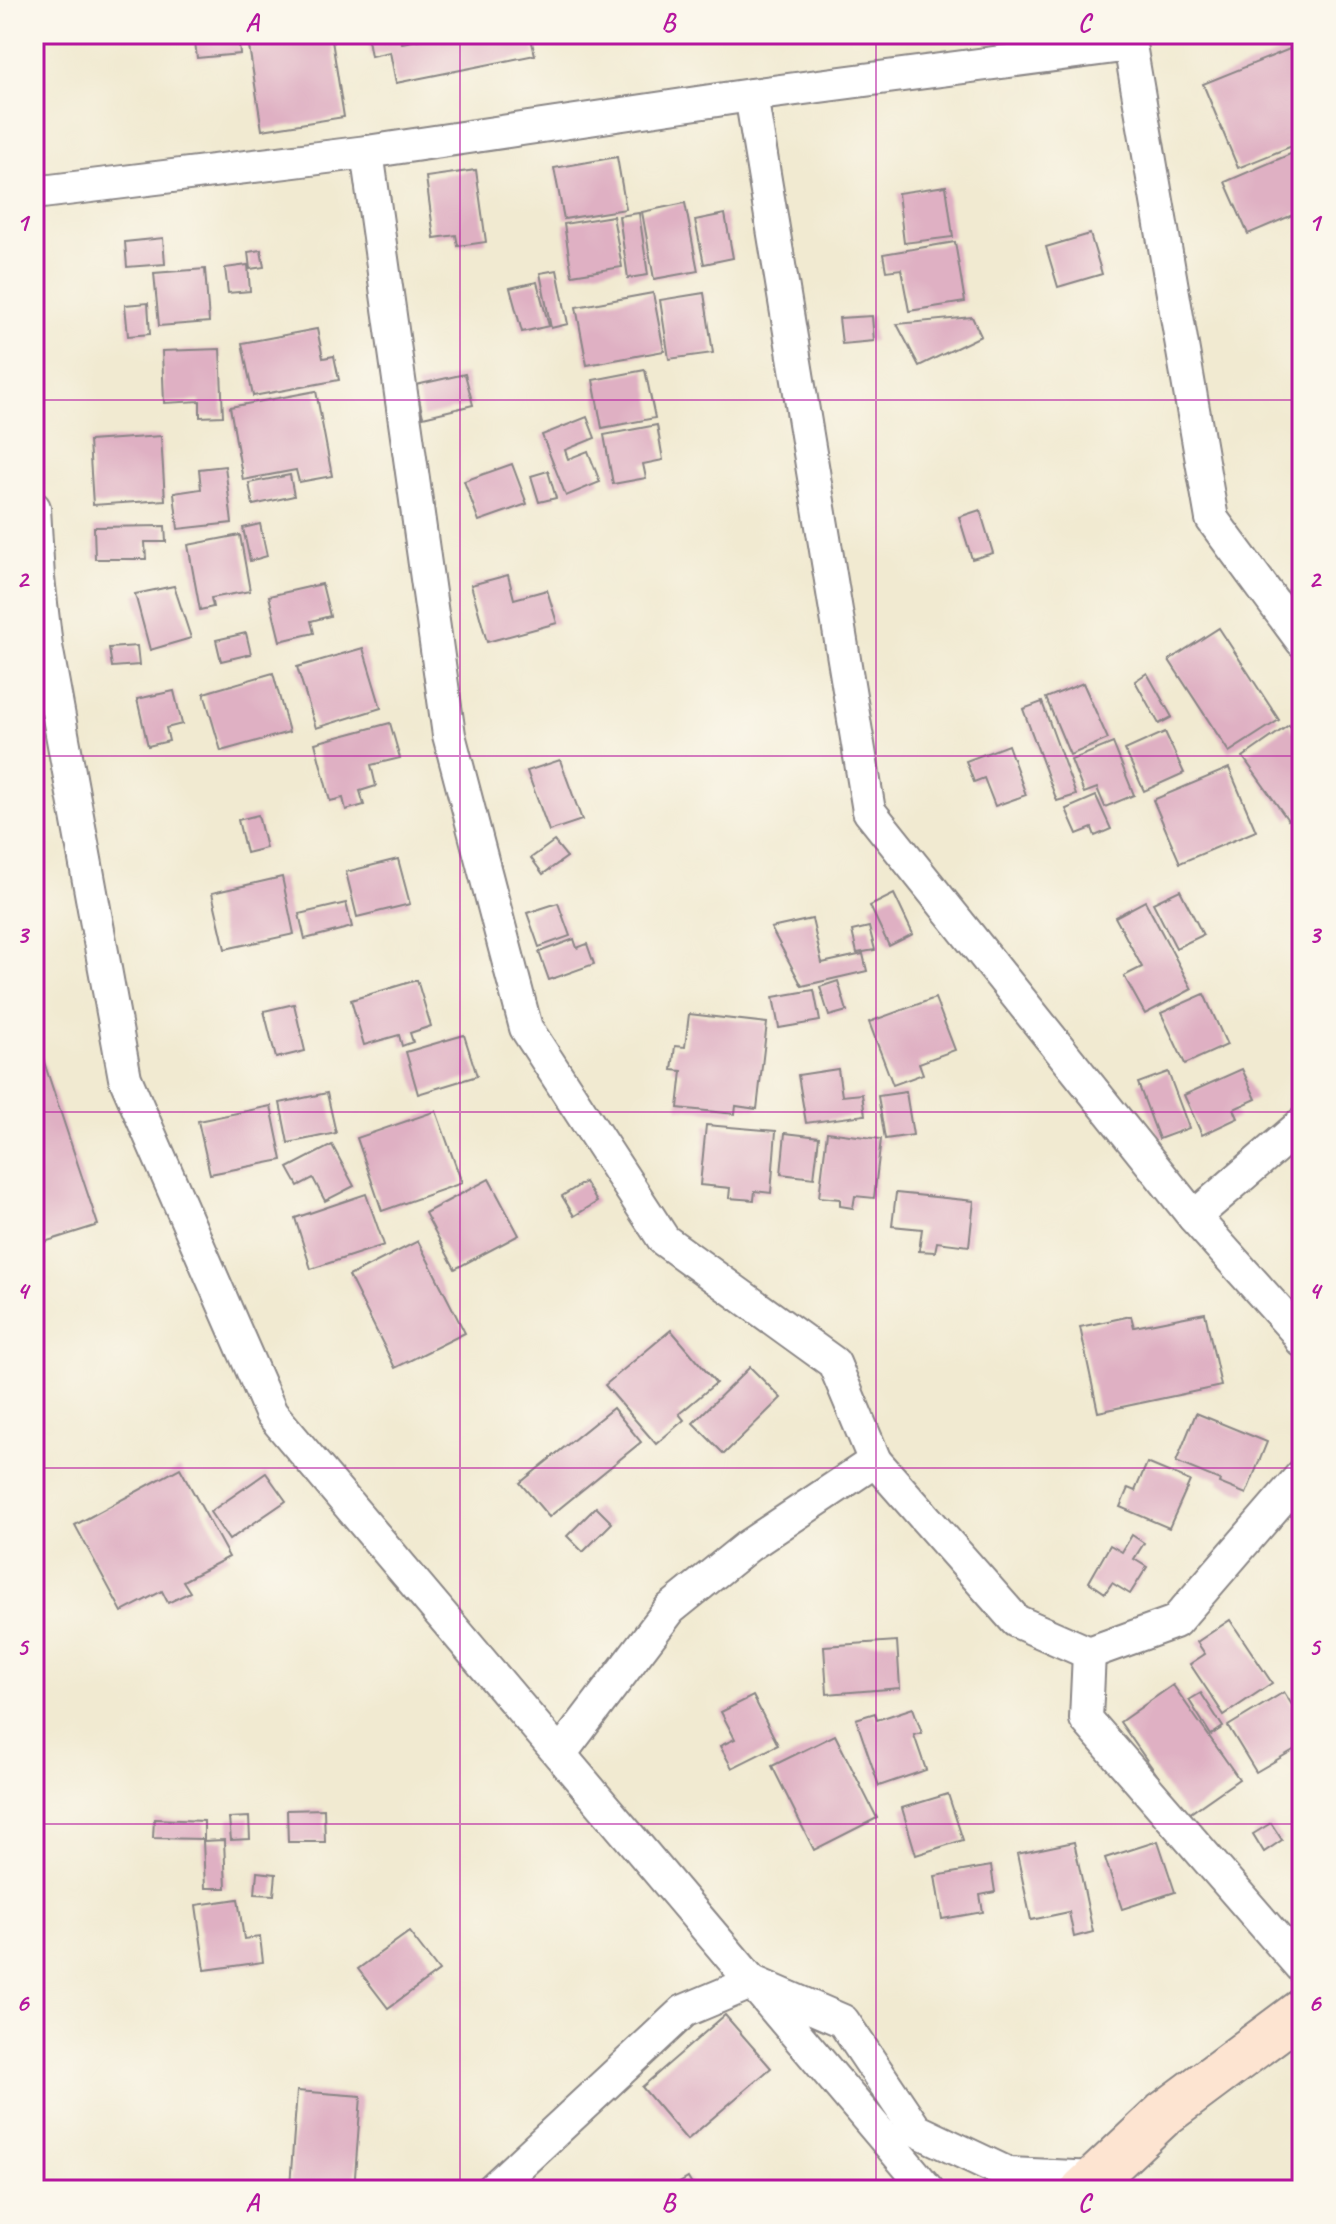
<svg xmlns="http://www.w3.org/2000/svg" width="1336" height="2224" font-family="Caveat,sans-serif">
  <rect width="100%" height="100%" fill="#fbf7ec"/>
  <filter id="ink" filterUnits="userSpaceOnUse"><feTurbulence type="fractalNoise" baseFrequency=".0125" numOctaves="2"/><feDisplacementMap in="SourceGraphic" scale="16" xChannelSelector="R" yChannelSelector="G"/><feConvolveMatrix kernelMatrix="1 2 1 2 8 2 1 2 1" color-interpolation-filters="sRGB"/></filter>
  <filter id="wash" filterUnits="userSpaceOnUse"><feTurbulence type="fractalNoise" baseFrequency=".006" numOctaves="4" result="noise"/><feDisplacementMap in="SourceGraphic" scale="32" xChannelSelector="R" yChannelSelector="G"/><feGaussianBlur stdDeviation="1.8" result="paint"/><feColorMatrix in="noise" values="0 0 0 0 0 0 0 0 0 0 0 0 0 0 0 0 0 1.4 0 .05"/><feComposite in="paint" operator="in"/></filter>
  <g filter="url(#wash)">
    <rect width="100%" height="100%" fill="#f1ead1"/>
    <g id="blocks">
      <g fill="#dfb0c3">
        <path d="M194,34H238L240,54L197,58Z"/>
        <path d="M331,34L344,117L262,130L249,46Z"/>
        <path d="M367,34H400L402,43L446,34H530L535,55L396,83L390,52L371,56Z"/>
        <path d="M1297,46L1302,57V142L1238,168L1203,84Z"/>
        <path d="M1302,149V211L1248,234L1225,182Z"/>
        <path d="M617,157L626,209L564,219L554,168Z"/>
        <path d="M476,170L486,242L458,246L456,235L434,238L426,177Z"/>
        <path d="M946,186L953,237L904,243L898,193Z"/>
        <path d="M685,203L698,271L654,279L642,212Z"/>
        <path d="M639,213L648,275L628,278L619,216Z"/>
        <path d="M725,214L733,258L704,264L695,220Z"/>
        <path d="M613,216L622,267L572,275L564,224Z"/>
        <path d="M1090,234L1102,274L1058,287L1046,247Z"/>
        <path d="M163,238L165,264L127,267L125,242Z"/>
        <path d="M955,242L965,302L909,311L901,269L886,271L883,254Z"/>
        <path d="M261,250L264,267L250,269L248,252Z"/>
        <path d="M248,265L250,291L228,293L225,268Z"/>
        <path d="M205,269L209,322L159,326L154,273Z"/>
        <path d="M557,270L568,324L551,328L540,273Z"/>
        <path d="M537,282L549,326L522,332L510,288Z"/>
        <path d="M653,293L664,351L587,365L576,307Z"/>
        <path d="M704,293L713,353L669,359L660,300Z"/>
        <path d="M148,303L150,334L128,336L125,305Z"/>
        <path d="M872,316L874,341L842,344L839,318Z"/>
        <path d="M972,317L981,336L919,366L897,324Z"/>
        <path d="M317,329L323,358L334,356L339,380L253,396L242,343Z"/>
        <path d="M220,349L223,416L200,417V401L164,403L162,351Z"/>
        <path d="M645,370L655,418L602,428L593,380Z"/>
        <path d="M465,374L473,405L423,417L416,385Z"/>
        <path d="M316,391L332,476L299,482L296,470L243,480L230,407Z"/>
        <path d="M587,417L595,438L565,450L568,459L588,451L600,482L566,496L542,435Z"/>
        <path d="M657,425L663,460L643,464L646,478L613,484L604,435Z"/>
        <path d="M161,436L165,500L93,505L89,441Z"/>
        <path d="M512,464L527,504L479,521L464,481Z"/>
        <path d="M225,466L232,523L178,529L174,493L201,489L199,469Z"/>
        <path d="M548,471L556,498L539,502L531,476Z"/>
        <path d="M290,475L294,496L253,505L249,483Z"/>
        <path d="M980,510L993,553L972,559L959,517Z"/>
        <path d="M260,524L267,556L250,561L243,528Z"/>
        <path d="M165,526L166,542H145L146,559H95L94,527Z"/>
        <path d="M240,535L250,591L211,598L213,607L200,610L188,545Z"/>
        <path d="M508,575L514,599L547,590L557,623L487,642L471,585Z"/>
        <path d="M322,584L330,616L311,621L314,633L280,641L269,596Z"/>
        <path d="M174,586L191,638L150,650L135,594Z"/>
        <path d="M1219,628L1279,720L1229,752L1169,660Z"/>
        <path d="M246,633L251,654L221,661L216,640Z"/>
        <path d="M137,646L139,665L112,667L109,648Z"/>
        <path d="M363,648L381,708L316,728L297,667Z"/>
        <path d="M273,673L289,732L221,751L204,693Z"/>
        <path d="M1147,673L1172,717L1159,724L1135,681Z"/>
        <path d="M1083,683L1108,739L1070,755L1046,698Z"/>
        <path d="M174,691L182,724L166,728L169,741L148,746L137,699Z"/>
        <path d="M1042,702L1076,795L1057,801L1023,709Z"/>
        <path d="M390,723L400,758L371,765L376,786L360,791L364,805L346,810L343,798L330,801L315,743Z"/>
        <path d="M1289,725L1302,744V810L1288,820L1243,757Z"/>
        <path d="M1165,732L1184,773L1144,791L1125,750Z"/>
        <path d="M1113,743L1134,795L1105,807L1097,788L1084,793L1071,760Z"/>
        <path d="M1008,745L1026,795L995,806L984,778L974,782L966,761Z"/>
        <path d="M560,760L582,820L549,831L527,771Z"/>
        <path d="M1229,768L1256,831L1180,863L1153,800Z"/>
        <path d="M1096,796L1111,829L1095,836L1092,828L1077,834L1066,809Z"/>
        <path d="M258,815L266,848L246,853L238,820Z"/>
        <path d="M554,841L567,857L543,874L531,858Z"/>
        <path d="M398,859L410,904L357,917L346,872Z"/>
        <path d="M282,877L294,934L225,949L212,893Z"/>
        <path d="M1180,890L1203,935L1176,948L1153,903Z"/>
        <path d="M894,894L913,934L889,946L870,906Z"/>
        <path d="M1145,901L1192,989L1145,1014L1124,976L1142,967L1115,917Z"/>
        <path d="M346,903L352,927L305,939L299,914Z"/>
        <path d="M558,903L570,936L539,947L527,913Z"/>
        <path d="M812,919L822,963L863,954L867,971L802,986L771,928Z"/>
        <path d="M869,927L875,950L857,953L852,931Z"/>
        <path d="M574,939L577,948L587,944L594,964L549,980L539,952Z"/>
        <path d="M417,980L431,1026L410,1033L413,1042L402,1046L399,1035L364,1045L351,1000Z"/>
        <path d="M838,981L847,1011L829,1016L820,987Z"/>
        <path d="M814,990L820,1021L779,1028L773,997Z"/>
        <path d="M1204,994L1227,1045L1185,1064L1161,1013Z"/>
        <path d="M935,998L955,1050L919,1063L923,1074L893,1085L869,1022Z"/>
        <path d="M294,1004L305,1051L276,1058L264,1011Z"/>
        <path d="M689,1014L767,1023L757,1109L736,1106L735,1114L678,1108L682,1071L672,1070L675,1046L685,1047Z"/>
        <path d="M464,1035L477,1076L418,1094L406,1052Z"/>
        <path d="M39,1047L98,1225L35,1245L34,1049Z"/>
        <path d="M838,1069L842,1096L862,1094L865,1115L806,1123L798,1075Z"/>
        <path d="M1242,1069L1256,1099L1234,1109L1238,1118L1202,1135L1184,1095Z"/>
        <path d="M1168,1072L1189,1128L1159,1139L1138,1083Z"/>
        <path d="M906,1092L913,1135L885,1139L878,1096Z"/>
        <path d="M327,1093L336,1133L288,1143L280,1103Z"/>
        <path d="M271,1106L282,1160L210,1174L198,1121Z"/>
        <path d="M436,1111L462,1183L382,1211L357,1138Z"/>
        <path d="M706,1125L776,1131L771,1193L755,1191L754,1200L729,1198L730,1188L700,1185Z"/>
        <path d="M827,1132L881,1139L874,1198L855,1196L853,1208L840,1206V1199L819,1197Z"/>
        <path d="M785,1133L819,1137L814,1178L781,1174Z"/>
        <path d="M332,1145L354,1186L325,1201L313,1178L298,1186L288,1168Z"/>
        <path d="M489,1179L519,1235L455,1269L425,1213Z"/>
        <path d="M585,1182L597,1202L574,1216L562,1196Z"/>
        <path d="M896,1193L974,1201L969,1246L937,1242L935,1252L919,1251L922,1229L892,1226Z"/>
        <path d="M366,1194L384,1245L311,1269L295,1218Z"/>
        <path d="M418,1241L465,1333L395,1368L349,1276Z"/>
        <path d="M1205,1313L1221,1386L1098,1412L1080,1327L1131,1316L1134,1327Z"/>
        <path d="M671,1330L716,1383L679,1414L684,1420L656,1444L605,1385Z"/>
        <path d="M750,1367L781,1398L724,1454L693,1423Z"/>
        <path d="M613,1408L641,1442L549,1517L520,1483Z"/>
        <path d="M1196,1413L1267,1442L1246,1494L1219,1483L1220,1480L1176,1462Z"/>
        <path d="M1147,1463L1190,1481L1169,1528L1120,1507L1128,1488L1135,1491Z"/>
        <path d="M180,1468L229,1557L183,1581L190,1592L168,1603L162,1591L122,1612L75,1525Z"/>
        <path d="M266,1473L286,1501L229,1540L210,1512Z"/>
        <path d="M596,1507L612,1523L583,1552L567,1536Z"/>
        <path d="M1132,1535L1144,1543L1134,1559L1147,1567L1130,1594L1112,1583L1105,1593L1089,1582L1110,1545L1122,1552Z"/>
        <path d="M1230,1620L1272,1683L1224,1715L1190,1664L1205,1654L1197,1642Z"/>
        <path d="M897,1641L900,1688L827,1694L824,1646Z"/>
        <path d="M1173,1685L1239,1779L1186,1816L1120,1722Z"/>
        <path d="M1284,1692L1302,1721V1745L1256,1772L1228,1726Z"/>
        <path d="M1201,1693L1223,1727L1211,1735L1189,1700Z"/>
        <path d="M753,1696L778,1745L732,1768L720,1746L735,1739L721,1712Z"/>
        <path d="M913,1708L922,1733L914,1735L926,1770L879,1786L856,1719L875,1713L877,1720Z"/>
        <path d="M835,1735L877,1818L814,1850L772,1766Z"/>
        <path d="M948,1794L963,1840L916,1855L902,1808Z"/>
        <path d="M324,1809L325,1842H288L287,1810Z"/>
        <path d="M249,1817L250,1839L231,1840L229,1818Z"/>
        <path d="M154,1819L204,1821V1839L153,1838Z"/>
        <path d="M1271,1823L1282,1840L1264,1852L1253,1834Z"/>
        <path d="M224,1840L226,1888H205L203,1841Z"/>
        <path d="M1158,1841L1175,1892L1122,1909L1105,1858Z"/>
        <path d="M1074,1842L1093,1932L1074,1937L1069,1912L1031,1920L1017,1854Z"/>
        <path d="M991,1866L995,1892L980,1895L983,1912L942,1919L935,1876Z"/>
        <path d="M257,1872L276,1874L274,1895L255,1894Z"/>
        <path d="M238,1899L244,1939L260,1937L263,1962L205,1970L196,1905Z"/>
        <path d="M409,1932L439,1971L388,2008L358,1969Z"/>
        <path d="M725,2015L771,2068L687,2140L642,2087Z"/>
        <path d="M297,2091L361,2096L354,2190L290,2186Z"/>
        <path d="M688,2178L695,2190H668Z"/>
      </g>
    </g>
  </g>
  <g filter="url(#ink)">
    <use href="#blocks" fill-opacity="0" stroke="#8a8686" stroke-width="2"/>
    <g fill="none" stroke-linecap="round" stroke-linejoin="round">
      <g stroke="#8a8686" stroke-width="36">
        <g id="street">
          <path d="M751,95L869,811L1194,1217L1295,1330L1302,1341"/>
          <path d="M367,152L449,735L526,1028L664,1240L834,1363L875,1461L1016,1621L1089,1653L1175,1622L1302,1475"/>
          <path d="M34,193L367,152L751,95L1130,45L1212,519L1302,641"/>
          <path d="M34,508L38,578L46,646L125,1078L271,1413L928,2190"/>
          <path d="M1194,1217L1302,1124"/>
          <path d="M1089,1653L1086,1719L1302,1968"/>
          <path d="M560,1754L670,1609L748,1546L875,1461"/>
          <path d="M492,2190L684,2011L753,1982L843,2021L916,2130L1009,2174L1097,2178"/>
        </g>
      </g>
      <g stroke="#8a8686" stroke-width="48">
        <path id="secondary" d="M1083,2190L1164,2114L1302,2011"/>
      </g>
      <use href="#street" stroke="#fff" stroke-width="32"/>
      <use href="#secondary" stroke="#fde4d1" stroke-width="44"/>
    </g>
  </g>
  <path fill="none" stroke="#b5179e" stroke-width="2" stroke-opacity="0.55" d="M460,34V2190M876,34V2190M34,400H1302M34,756H1302M34,1112H1302M34,1468H1302M34,1824H1302"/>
  <rect width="1336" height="2224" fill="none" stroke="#fbf7ec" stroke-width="88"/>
  <rect x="44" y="44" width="1248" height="2136" fill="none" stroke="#b5179e" stroke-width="3"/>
  <g font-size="26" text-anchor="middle" font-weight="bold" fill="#b5179e">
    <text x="252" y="31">A</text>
    <text x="668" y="31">B</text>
    <text x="1084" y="31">C</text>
    <text x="22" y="231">1</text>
    <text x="1314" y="231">1</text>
    <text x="22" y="587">2</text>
    <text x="1314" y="587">2</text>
    <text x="22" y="943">3</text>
    <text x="1314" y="943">3</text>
    <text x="22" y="1299">4</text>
    <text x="1314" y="1299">4</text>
    <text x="22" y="1655">5</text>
    <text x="1314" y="1655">5</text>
    <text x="22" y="2011">6</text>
    <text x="1314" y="2011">6</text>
    <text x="252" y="2211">A</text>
    <text x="668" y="2211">B</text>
    <text x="1084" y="2211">C</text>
  </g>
</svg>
